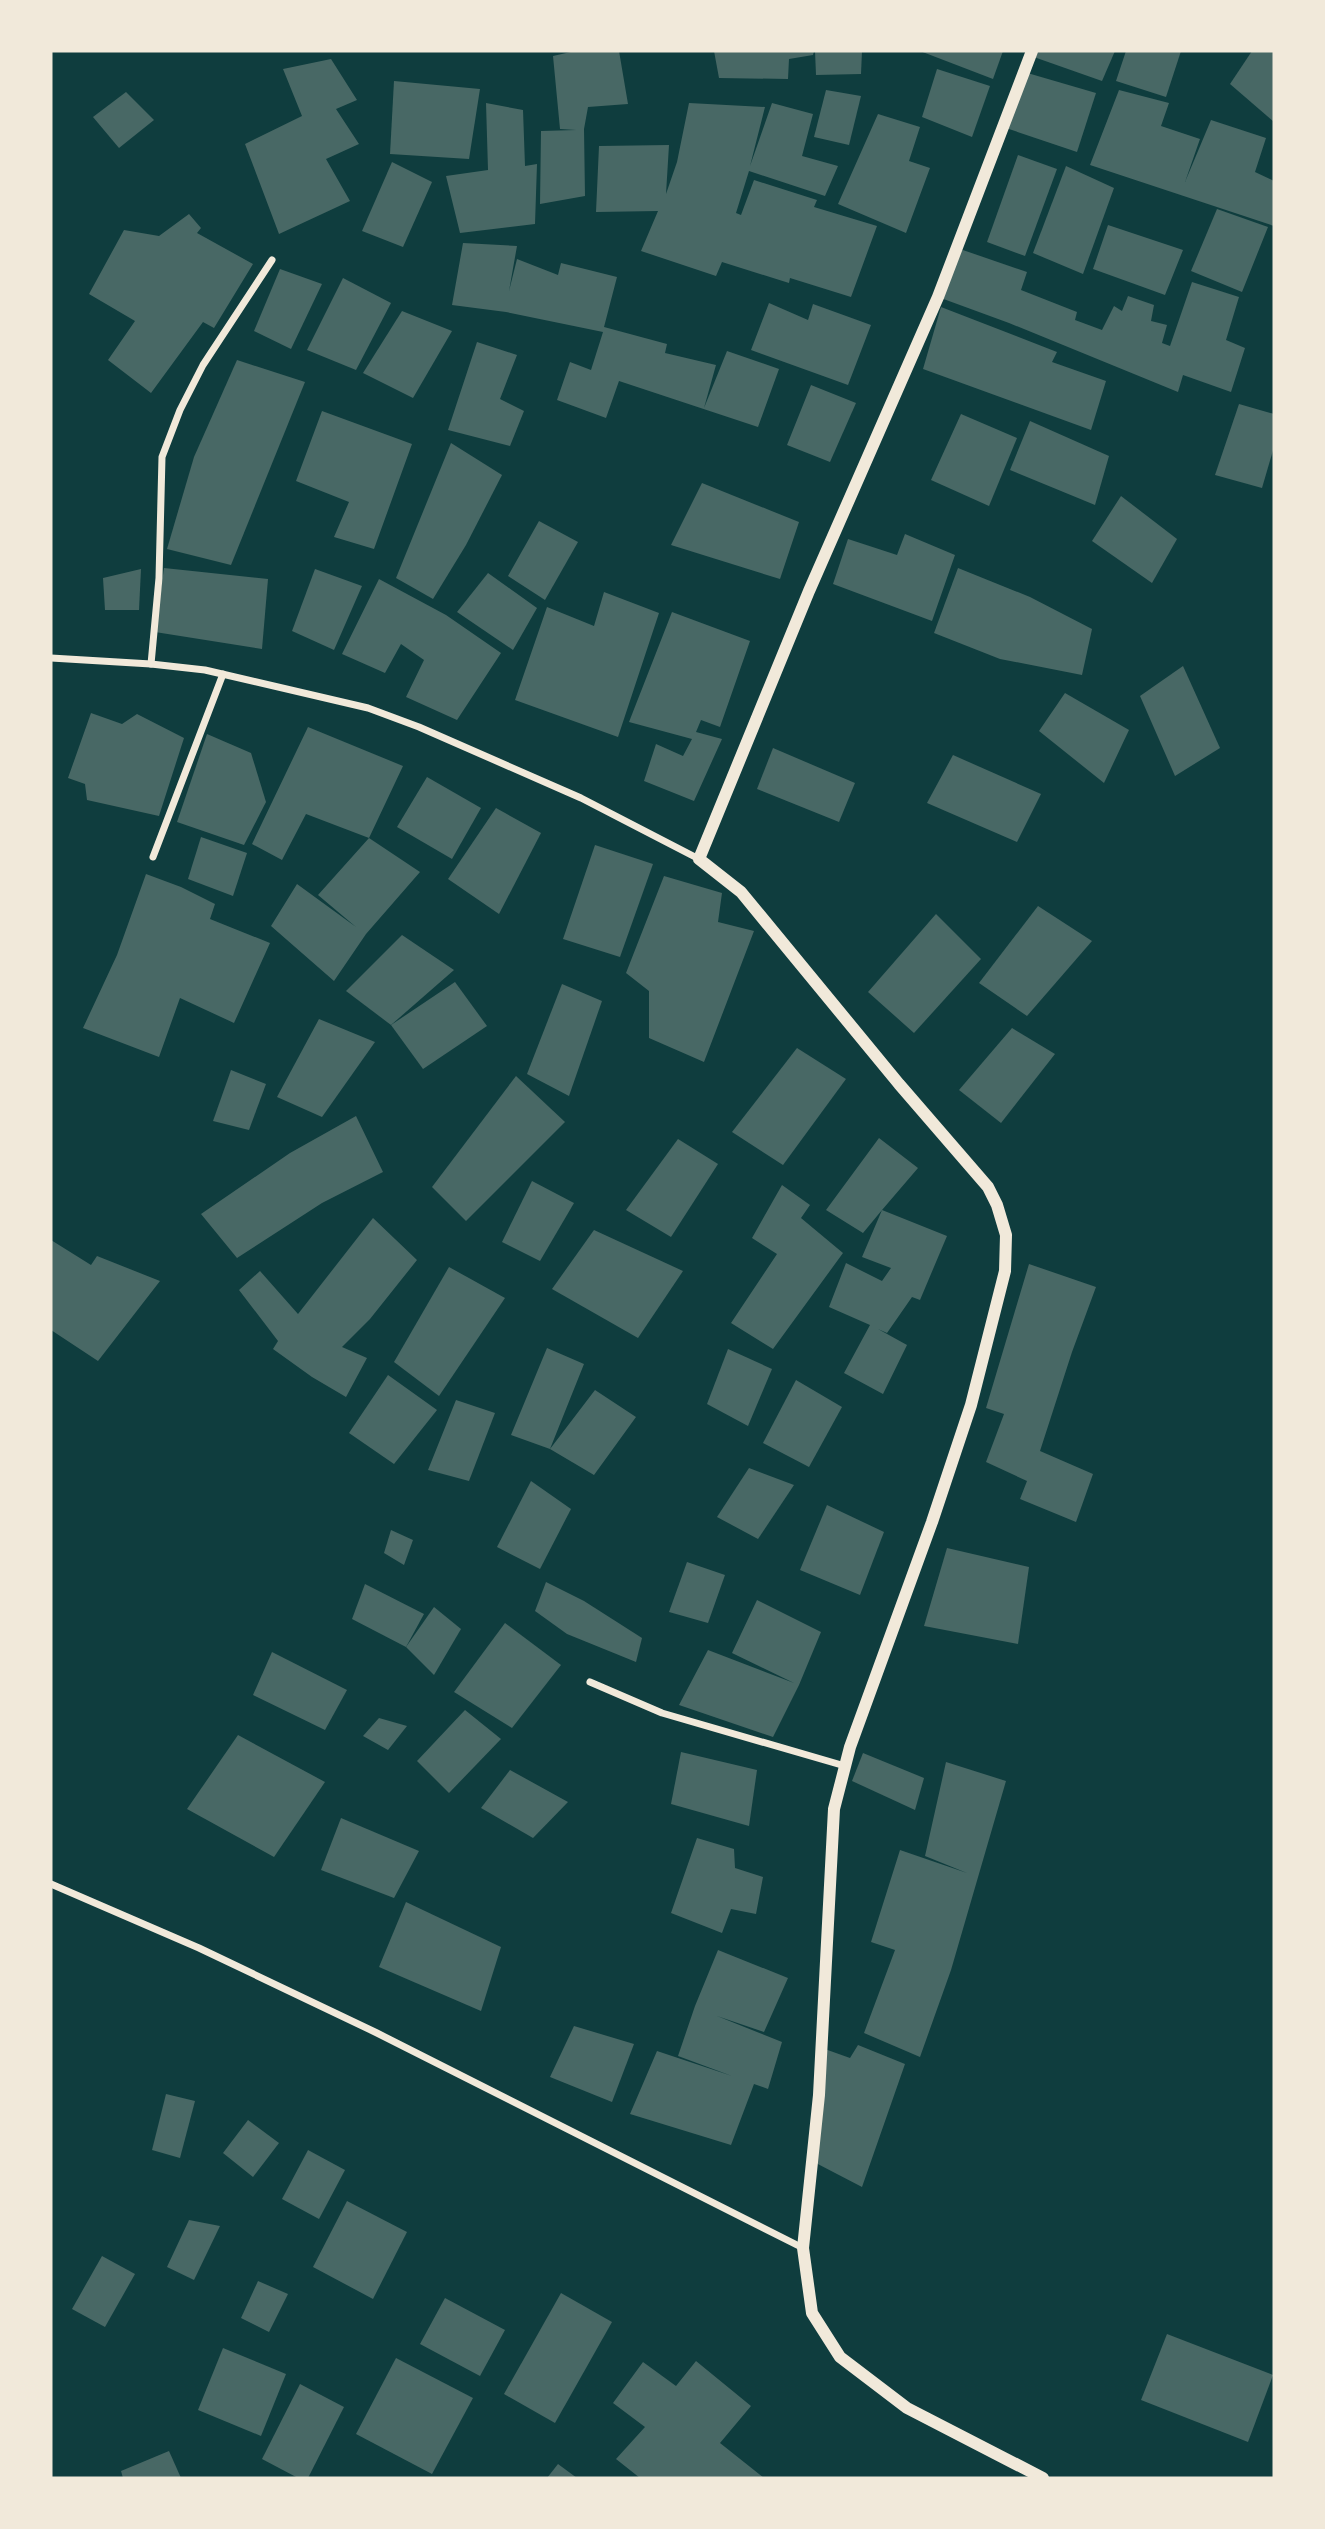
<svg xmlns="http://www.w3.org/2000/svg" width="1325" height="2529" font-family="'Asap Condensed',sans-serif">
  <rect width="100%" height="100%" fill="#0f3d3e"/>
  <g fill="#486865">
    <path d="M575,51H619L628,104L588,107L584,129L585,196L540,204L541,131L576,130L560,129L553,56Z"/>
    <path d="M714,51H814L813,55L789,59L788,79L719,78Z"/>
    <path d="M815,51H862L861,74L816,75Z"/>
    <path d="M920,51H1003L993,79Z"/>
    <path d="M1032,51H1115L1102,81L1031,56Z"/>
    <path d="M1126,51H1181L1166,97L1116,81Z"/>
    <path d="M1252,51H1274V122L1230,84Z"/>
    <path d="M331,59L357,100L336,109L359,144L326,159L350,201L279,234L245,144L302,116L283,69Z"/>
    <path d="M937,69L990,86L972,137L922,117Z"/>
    <path d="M1024,72L1096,93L1077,152L1003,127Z"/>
    <path d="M394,81L480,89L469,159L390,154Z"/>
    <path d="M826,90L861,96L849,145L814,137Z"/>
    <path d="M1119,90L1169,103L1161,126L1200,139L1185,182L1211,120L1266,138L1255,172L1274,181V226L1090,165Z"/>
    <path d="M126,92L154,120L119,148L93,117Z"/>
    <path d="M486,103L523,110L525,166L537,164L535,224L460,233L446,176L488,170Z"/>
    <path d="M689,103L765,107L750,166L772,103L813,114L802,156L838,166L825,196L749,171L736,213L741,215L754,180L817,200L814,207L877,226L851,297L790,278L789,283L722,262L716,276L641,251L658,211L596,212L599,146L669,145L666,194L677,162Z"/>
    <path d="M878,114L920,127L909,161L930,168L906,233L838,204Z"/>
    <path d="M1018,155L1057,169L1025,256L987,242Z"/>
    <path d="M392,162L432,182L403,247L362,231Z"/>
    <path d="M1066,166L1114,188L1083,274L1033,253Z"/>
    <path d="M1217,209L1268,227L1242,292L1191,271Z"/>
    <path d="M189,214L201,228L197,233L253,264L214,328L203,322L151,393L108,360L135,321L89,294L124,230L159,236Z"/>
    <path d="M1108,225L1183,250L1165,295L1093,269Z"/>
    <path d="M463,243L517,246L509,291L517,259L558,275L561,263L617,277L604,327L667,344L665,353L716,365L704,408L727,351L779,369L758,427L619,381L606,418L557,400L570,362L591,370L603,332L506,312L452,305Z"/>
    <path d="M957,248L1027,272L1021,290L1077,312L1075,320L1102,330L1114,306L1122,311L1128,296L1154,305L1151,321L1167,325L1162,343L1170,346L1192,282L1239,297L1226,340L1245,348L1231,392L1183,375L1178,392L1009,323L938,297Z"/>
    <path d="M280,269L322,284L291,349L254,331Z"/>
    <path d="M343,278L391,303L356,370L307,350Z"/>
    <path d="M769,303L808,320L813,304L871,325L848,385L751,350Z"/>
    <path d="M941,307L1057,352L1052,362L1106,381L1091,430L923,369Z"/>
    <path d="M402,311L452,331L413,398L363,373Z"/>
    <path d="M477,342L517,355L500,399L524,411L510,446L448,430Z"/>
    <path d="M237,360L305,382L231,565L167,549L194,457Z"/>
    <path d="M811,385L856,403L830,462L787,445Z"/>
    <path d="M1239,404L1274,414V447L1262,488L1215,475Z"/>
    <path d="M322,411L412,444L374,549L334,537L349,502L296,481Z"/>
    <path d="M961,414L1017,438L989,506L931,480Z"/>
    <path d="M1030,421L1109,456L1095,505L1010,470Z"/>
    <path d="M451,443L502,475L466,545L433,599L396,578Z"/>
    <path d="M702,483L799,522L780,579L671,545Z"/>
    <path d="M1121,496L1177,539L1152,583L1092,541Z"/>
    <path d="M539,521L578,542L545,600L508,576Z"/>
    <path d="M905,534L955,555L932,621L833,584L848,539L897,555Z"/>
    <path d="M164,568L268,579L262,649L155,632Z"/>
    <path d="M958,568L1030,597L1092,629L1082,675L1000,659L934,633Z"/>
    <path d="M141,569L139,610H105L103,578Z"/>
    <path d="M315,569L362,586L334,650L292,631Z"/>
    <path d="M488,573L537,608L513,650L457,612Z"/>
    <path d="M379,579L446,615L501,653L457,720L406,697L424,660L401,644L385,673L342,654Z"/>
    <path d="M604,592L659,613L618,737L515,700L547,607L594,626Z"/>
    <path d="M672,612L750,641L720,727L701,720L696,732L722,739L694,801L644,781L656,744L683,756L692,739L629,722Z"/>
    <path d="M1183,666L1220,748L1175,776L1140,696Z"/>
    <path d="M1065,693L1129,730L1104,783L1039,731Z"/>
    <path d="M91,713L122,724L137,714L184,738L159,816L87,800L85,784L68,778Z"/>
    <path d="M308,727L403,766L369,838L306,814L282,860L252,844Z"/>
    <path d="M207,734L251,753L266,802L244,845L177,822Z"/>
    <path d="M773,748L855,783L839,822L757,789Z"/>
    <path d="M953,755L1041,794L1017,842L927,803Z"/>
    <path d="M427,777L481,808L452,859L397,827Z"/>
    <path d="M496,808L541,833L499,914L448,879Z"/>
    <path d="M201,837L247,853L233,896L188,879Z"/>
    <path d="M369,838L420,872L366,934L334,981L271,926L297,884L356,927L318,895Z"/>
    <path d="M595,845L653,864L620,957L563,939Z"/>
    <path d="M146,874L181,887L215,904L210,919L270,943L234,1023L180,998L159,1057L83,1028L117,955Z"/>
    <path d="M664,876L722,893L718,922L754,931L704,1062L649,1038V991L626,973Z"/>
    <path d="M1038,906L1092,941L1027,1016L979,983Z"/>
    <path d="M936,914L981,959L914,1033L868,992Z"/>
    <path d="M402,935L454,970L391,1025L346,991Z"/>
    <path d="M455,982L487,1026L423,1069L391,1025Z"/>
    <path d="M562,984L602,1001L569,1096L527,1074Z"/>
    <path d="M319,1019L375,1042L322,1117L277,1097Z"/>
    <path d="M1012,1028L1055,1054L1001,1123L959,1090Z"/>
    <path d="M797,1048L846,1079L783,1165L732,1132Z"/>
    <path d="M231,1070L266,1084L249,1130L213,1121Z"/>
    <path d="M516,1076L565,1122L466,1221L432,1187Z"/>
    <path d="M356,1116L383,1172L322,1203L237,1258L201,1214L290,1153Z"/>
    <path d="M879,1138L918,1168L882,1210L947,1236L920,1300L912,1297L887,1333L878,1329L907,1345L883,1394L844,1373L870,1325L829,1307L846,1263L882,1281L891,1268L862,1257L882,1210L863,1233L826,1210Z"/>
    <path d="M678,1139L718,1164L671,1237L626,1210Z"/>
    <path d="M532,1181L574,1203L540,1261L502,1242Z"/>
    <path d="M782,1185L810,1205L801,1218L843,1253L773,1349L731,1323L777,1254L752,1238Z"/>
    <path d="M373,1218L417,1260L370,1319L342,1347L367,1358L346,1397L312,1377L273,1349L278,1341L239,1290L260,1271L298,1314Z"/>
    <path d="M594,1230L683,1271L638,1338L552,1289Z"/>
    <path d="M51,1240L91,1265L97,1256L160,1281L98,1361L51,1330Z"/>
    <path d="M1029,1264L1096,1287L1072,1352L1040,1451L1093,1474L1076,1522L1020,1499L1027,1481L986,1462L1004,1414L986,1408Z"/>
    <path d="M449,1267L505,1298L439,1396L394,1362Z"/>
    <path d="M547,1348L584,1364L550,1449L595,1390L636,1417L594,1475L550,1449L511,1435Z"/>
    <path d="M728,1349L772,1369L748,1426L707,1404Z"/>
    <path d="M388,1375L437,1410L394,1464L349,1433Z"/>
    <path d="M796,1380L842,1407L809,1467L763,1443Z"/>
    <path d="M456,1400L495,1413L469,1481L428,1470Z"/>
    <path d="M749,1468L794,1485L758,1539L717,1517Z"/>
    <path d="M531,1481L571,1509L540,1569L497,1547Z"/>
    <path d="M827,1505L884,1532L860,1595L800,1570Z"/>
    <path d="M391,1530L413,1540L404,1565L384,1553Z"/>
    <path d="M947,1548L1029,1567L1018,1644L924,1626Z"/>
    <path d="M687,1562L725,1575L708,1623L669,1612Z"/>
    <path d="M546,1582L584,1601L642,1638L636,1662L567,1634L535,1611Z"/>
    <path d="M365,1584L424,1614L406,1647L352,1619Z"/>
    <path d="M757,1600L821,1632L799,1685L773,1737L679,1705L708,1650L794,1683L732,1653Z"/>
    <path d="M434,1607L461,1629L434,1675L406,1647Z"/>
    <path d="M505,1623L561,1665L512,1728L454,1692Z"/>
    <path d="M272,1652L347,1690L325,1730L253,1695Z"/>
    <path d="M465,1710L501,1739L449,1793L417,1761Z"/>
    <path d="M379,1718L407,1726L388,1750L363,1736Z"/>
    <path d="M238,1735L325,1782L274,1857L187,1809Z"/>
    <path d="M681,1752L757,1770L749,1826L671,1804Z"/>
    <path d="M863,1753L924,1778L915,1810L852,1781Z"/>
    <path d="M946,1762L1006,1781L951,1970L920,2057L864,2033L895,1950L871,1942L900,1850L967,1873L925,1856Z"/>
    <path d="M510,1770L568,1802L533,1838L481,1808Z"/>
    <path d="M341,1818L419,1851L394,1898L321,1870Z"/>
    <path d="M697,1838L734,1849L735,1868L763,1877L756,1914L731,1909L722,1933L671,1913Z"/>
    <path d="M406,1902L501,1947L481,2011L379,1967Z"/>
    <path d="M718,1950L788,1978L764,2032L717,2016L782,2042L768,2089L754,2084L731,2145L630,2114L657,2051L732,2076L678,2056L695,2006Z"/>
    <path d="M574,2026L634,2044L612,2102L550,2077Z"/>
    <path d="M858,2045L905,2064L862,2187L812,2161L822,2048L850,2058Z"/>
    <path d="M166,2094L195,2101L180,2158L152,2150Z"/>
    <path d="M248,2120L279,2143L253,2177L223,2153Z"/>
    <path d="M308,2150L345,2170L319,2219L282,2199Z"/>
    <path d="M347,2201L407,2232L373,2299L313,2267Z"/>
    <path d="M189,2220L220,2226L194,2280L167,2267Z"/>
    <path d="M102,2256L135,2274L105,2327L72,2309Z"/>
    <path d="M258,2281L288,2294L269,2332L241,2318Z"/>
    <path d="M561,2293L612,2322L555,2423L504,2394Z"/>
    <path d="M445,2298L505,2330L480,2376L420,2344Z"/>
    <path d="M1167,2334L1273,2375L1248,2442L1141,2400Z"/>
    <path d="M223,2348L286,2374L261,2436L198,2410Z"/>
    <path d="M396,2358L473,2398L432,2474L356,2434Z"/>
    <path d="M696,2361L751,2406L720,2443L764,2478H640L616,2459L645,2427L613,2403L643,2362L676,2386Z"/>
    <path d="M300,2384L344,2407L308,2478H298L262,2459Z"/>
    <path d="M169,2451L181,2478H123L121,2471Z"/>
    <path d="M558,2464L577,2478H547Z"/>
  </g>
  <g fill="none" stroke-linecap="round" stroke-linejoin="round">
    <g stroke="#f1e9da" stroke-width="7">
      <path d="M51,658L151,664L205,670L368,708L419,727L581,798L699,859"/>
      <path d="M151,664L159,578L162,457L180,410L203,365L272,260"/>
      <path d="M153,857L223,674"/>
      <path d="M590,1682L662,1713L845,1766"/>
      <path d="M51,1884L199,1948L377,2033L803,2248"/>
    </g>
    <path stroke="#f1e9da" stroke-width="12" d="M1032,51L938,297L809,591L699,859L741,892L899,1084L988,1187L997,1205L1006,1235L1005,1271L971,1405L932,1522L850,1747L834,1809L819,2095L803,2248L812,2313L840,2357L907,2408L1043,2478"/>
  </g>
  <rect width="1325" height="2529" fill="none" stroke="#f1e9da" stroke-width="105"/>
</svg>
